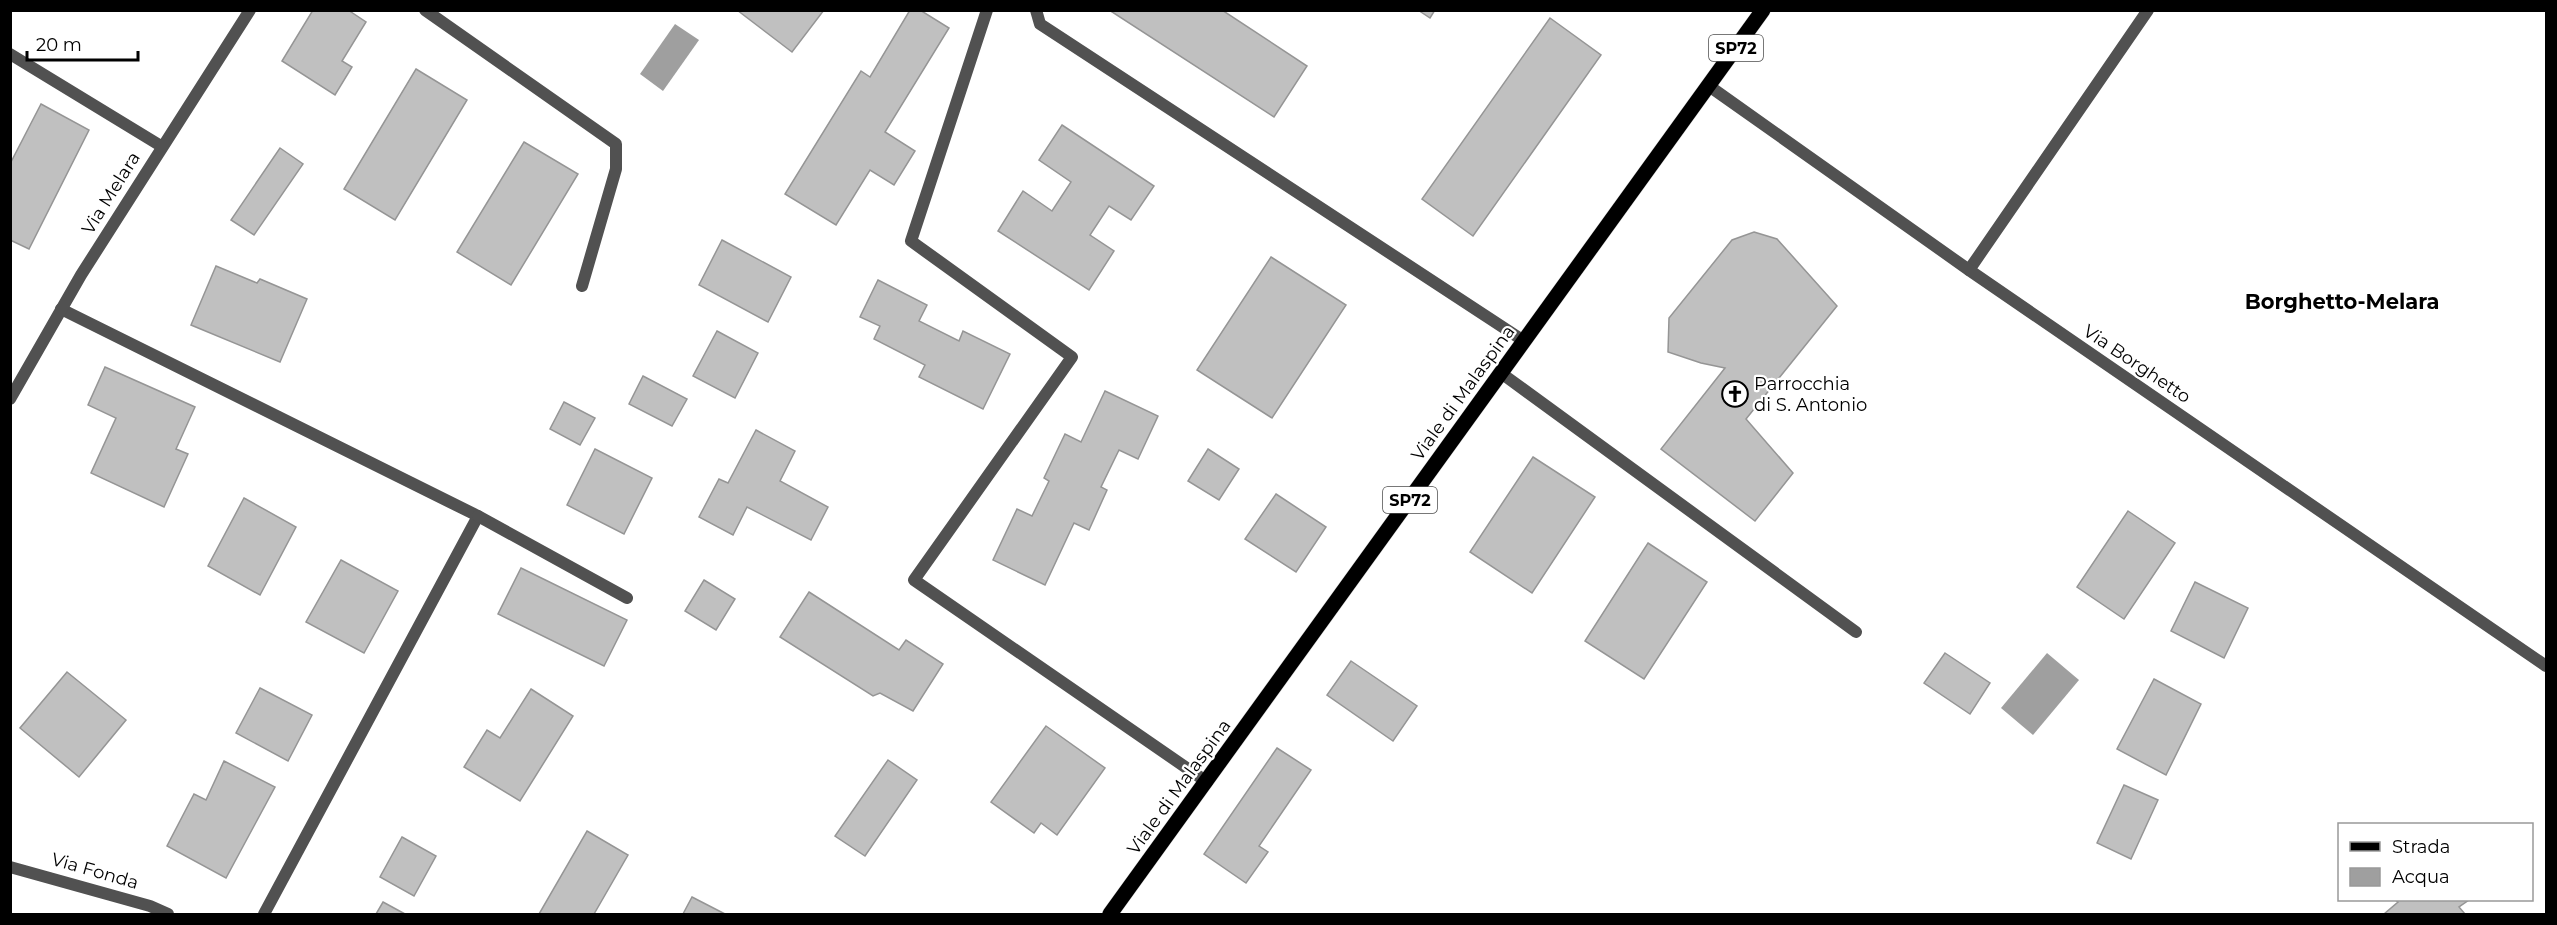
<svg xmlns="http://www.w3.org/2000/svg" width="2557" height="925" font-family="Montserrat,sans-serif">
  <rect width="100%" height="100%" fill="#fff"/>
  <g fill="#9f9f9f">
    <path d="M675,24L699,40L663,91L640,74Z"/>
    <path d="M2047,653L2079,680L2033,735L2001,708Z"/>
  </g>
  <g fill="#c0c0c0" stroke="#959595" stroke-width="1.5">
    <path d="M313,10H348L366,22L342,61L352,67L335,95L282,61Z"/>
    <path d="M737,10H824L792,52Z"/>
    <path d="M910,10H920L949,28L885,132L915,151L894,185L870,170L836,225L785,194L861,71L870,77Z"/>
    <path d="M1109,10H1222L1307,66L1274,117Z"/>
    <path d="M1418,10H1435L1430,18Z"/>
    <path d="M1550,18L1601,55L1473,236L1422,199Z"/>
    <path d="M416,69L467,100L395,220L344,189Z"/>
    <path d="M41,104L89,130L29,249L10,240V164Z"/>
    <path d="M1062,125L1154,186L1131,220L1109,206L1090,235L1114,251L1089,290L998,231L1023,191L1052,211L1071,182L1039,160Z"/>
    <path d="M524,142L578,174L511,285L457,252Z"/>
    <path d="M280,148L303,164L254,235L231,220Z"/>
    <path d="M1754,232L1777,239L1837,306L1746,419L1793,473L1755,521L1661,449L1725,368L1701,363L1668,352L1669,318L1732,240Z"/>
    <path d="M722,240L791,277L768,322L699,285Z"/>
    <path d="M1271,257L1346,305L1272,418L1197,370Z"/>
    <path d="M216,266L257,283L260,279L307,299L280,362L191,325Z"/>
    <path d="M878,280L927,305L919,321L959,341L963,331L1010,354L983,409L919,377L925,365L874,339L880,326L860,317Z"/>
    <path d="M717,331L758,353L735,398L693,376Z"/>
    <path d="M105,367L195,407L176,449L188,454L164,507L91,473L116,418L88,405Z"/>
    <path d="M643,376L687,399L672,426L629,404Z"/>
    <path d="M1105,391L1158,416L1138,459L1119,450L1101,487L1107,490L1089,530L1074,523L1045,585L993,560L1017,509L1032,516L1049,481L1044,478L1065,434L1081,442Z"/>
    <path d="M564,402L595,418L580,445L550,429Z"/>
    <path d="M756,430L795,451L780,481L828,507L811,540L747,507L733,535L699,517L719,479L728,483Z"/>
    <path d="M595,449L652,478L624,534L567,505Z"/>
    <path d="M1208,449L1239,469L1219,500L1188,481Z"/>
    <path d="M1533,457L1595,497L1532,593L1470,552Z"/>
    <path d="M1276,494L1326,527L1296,572L1245,539Z"/>
    <path d="M244,498L296,527L260,595L208,566Z"/>
    <path d="M2128,511L2175,543L2124,619L2077,587Z"/>
    <path d="M1648,543L1707,582L1644,679L1585,641Z"/>
    <path d="M341,560L398,591L364,653L306,622Z"/>
    <path d="M521,568L627,620L604,666L498,614Z"/>
    <path d="M704,580L735,599L716,630L685,611Z"/>
    <path d="M2195,582L2248,608L2224,658L2171,631Z"/>
    <path d="M809,592L899,650L906,640L943,664L913,711L880,693L873,696L780,637Z"/>
    <path d="M1945,653L1990,683L1970,714L1924,683Z"/>
    <path d="M1351,661L1417,706L1393,741L1327,695Z"/>
    <path d="M67,672L126,720L79,777L20,728Z"/>
    <path d="M2154,679L2201,704L2166,775L2117,749Z"/>
    <path d="M260,688L312,715L288,761L236,733Z"/>
    <path d="M531,689L573,716L520,801L464,767L487,730L500,738Z"/>
    <path d="M1046,726L1105,768L1057,835L1041,823L1034,833L991,802Z"/>
    <path d="M1277,748L1311,770L1259,846L1268,852L1246,883L1204,854Z"/>
    <path d="M888,760L917,780L865,856L835,836Z"/>
    <path d="M224,761L275,787L226,878L167,846L194,794L206,800Z"/>
    <path d="M2124,785L2158,800L2131,859L2097,843Z"/>
    <path d="M587,831L628,855L594,914H539Z"/>
    <path d="M402,837L436,856L414,896L380,877Z"/>
    <path d="M692,897L725,914H683Z"/>
    <path d="M2395,900H2469L2459,907L2465,914H2384L2398,902Z"/>
    <path d="M383,902L405,914H376Z"/>
  </g>
  <g fill="none" stroke-linecap="round" stroke-linejoin="round">
    <g stroke="#dbdbdb" stroke-width="16">
      <path id="primary" d="M1110,914L1763,10"/>
    </g>
    <path stroke="#515151" stroke-width="12" d="M1969,270L2148,10"/>
    <g stroke="#515151" stroke-width="12">
      <path d="M425,10L616,144V169L582,286"/>
      <path d="M987,10L911,241L1072,357L914,580L1207,782"/>
      <path d="M1036,10L1040,24L1524,341"/>
      <path d="M10,54L161,146"/>
      <path d="M1709,86L1969,270L2546,666"/>
      <path d="M61,309L478,516L264,914"/>
      <path d="M1501,373L1856,632"/>
      <path d="M10,399L81,275L250,10"/>
      <path d="M478,516L627,598"/>
      <path d="M10,867L150,906L168,914"/>
    </g>
    <use href="#primary" stroke="#000" stroke-width="15"/>
  </g>
  <defs>
    <g id="church-ring" transform="scale(1.35)"><circle r="9.5" fill="#fff" stroke="#000" stroke-width="1.5"/><path d="M-1.2-6h2.4v3.5h3.3v2.4h-3.3V6h-2.4V-.1h-3.3v-2.4h3.3Z" fill="#000"/></g>
  </defs>
  <g fill-rule="evenodd">
    <use href="#church-ring" x="1735" y="394"/>
  </g>
  <g text-anchor="middle" dominant-baseline="central" stroke-width="4.5" stroke-linejoin="round" paint-order="stroke">
    <g fill="#fff" stroke="#4c4c4c" stroke-width="1.5">
      <rect x="1709" y="35" width="54" height="26" rx="4.5"/>
      <rect x="1383" y="487" width="54" height="26" rx="4.5"/>
    </g>
    <g font-size="16" font-weight="bold" fill="#000">
      <text x="1736" y="48">SP72</text>
      <text x="1410" y="500">SP72</text>
    </g>
    <g font-size="18" fill="#000" stroke="#fff">
      <text transform="translate(111 193) rotate(-58)">Via Melara</text>
      <text transform="translate(2137 364) rotate(34)">Via Borghetto</text>
      <text transform="translate(1463 393) rotate(-54)">Viale di Malaspina</text>
      <text transform="translate(1179 787) rotate(-54)">Viale di Malaspina</text>
      <text transform="translate(95 871) rotate(16)">Via Fonda</text>
    </g>
    <g font-size="18" fill="#000" stroke="#fff" text-anchor="start">
      <text x="1754" y="384">Parrocchia<tspan x="1754" dy="21">di S. Antonio</tspan></text>
    </g>
    <g font-size="21" font-weight="bold" fill="#000" stroke="#fff">
      <text x="2342" y="301">Borghetto-Melara</text>
    </g>
  </g>
  <rect width="2557" height="925" fill="none" stroke="#000000" stroke-width="24"/>
  <rect x="2338" y="823" width="195" height="78" fill="#ffffff" stroke="#999999" stroke-width="1.5"/>
  <rect x="2350" y="842" width="30" height="9" fill="#000000" stroke="#999999" stroke-width="1.5"/>
  <text x="2392" y="853" font-size="18" fill="#000000">Strada</text>
  <rect x="2350" y="868" width="30" height="18" fill="#9f9f9f" stroke="#999999" stroke-width="1.5"/>
  <text x="2392" y="883" font-size="18" fill="#000000">Acqua</text>
  <path d="M27 51v9h111v-9" fill="none" stroke="#000000" stroke-width="3"/>
  <text x="36" y="51" font-size="18" fill="#000000" stroke="#ffffff" stroke-width="4.5" paint-order="stroke">20 m</text>
</svg>
